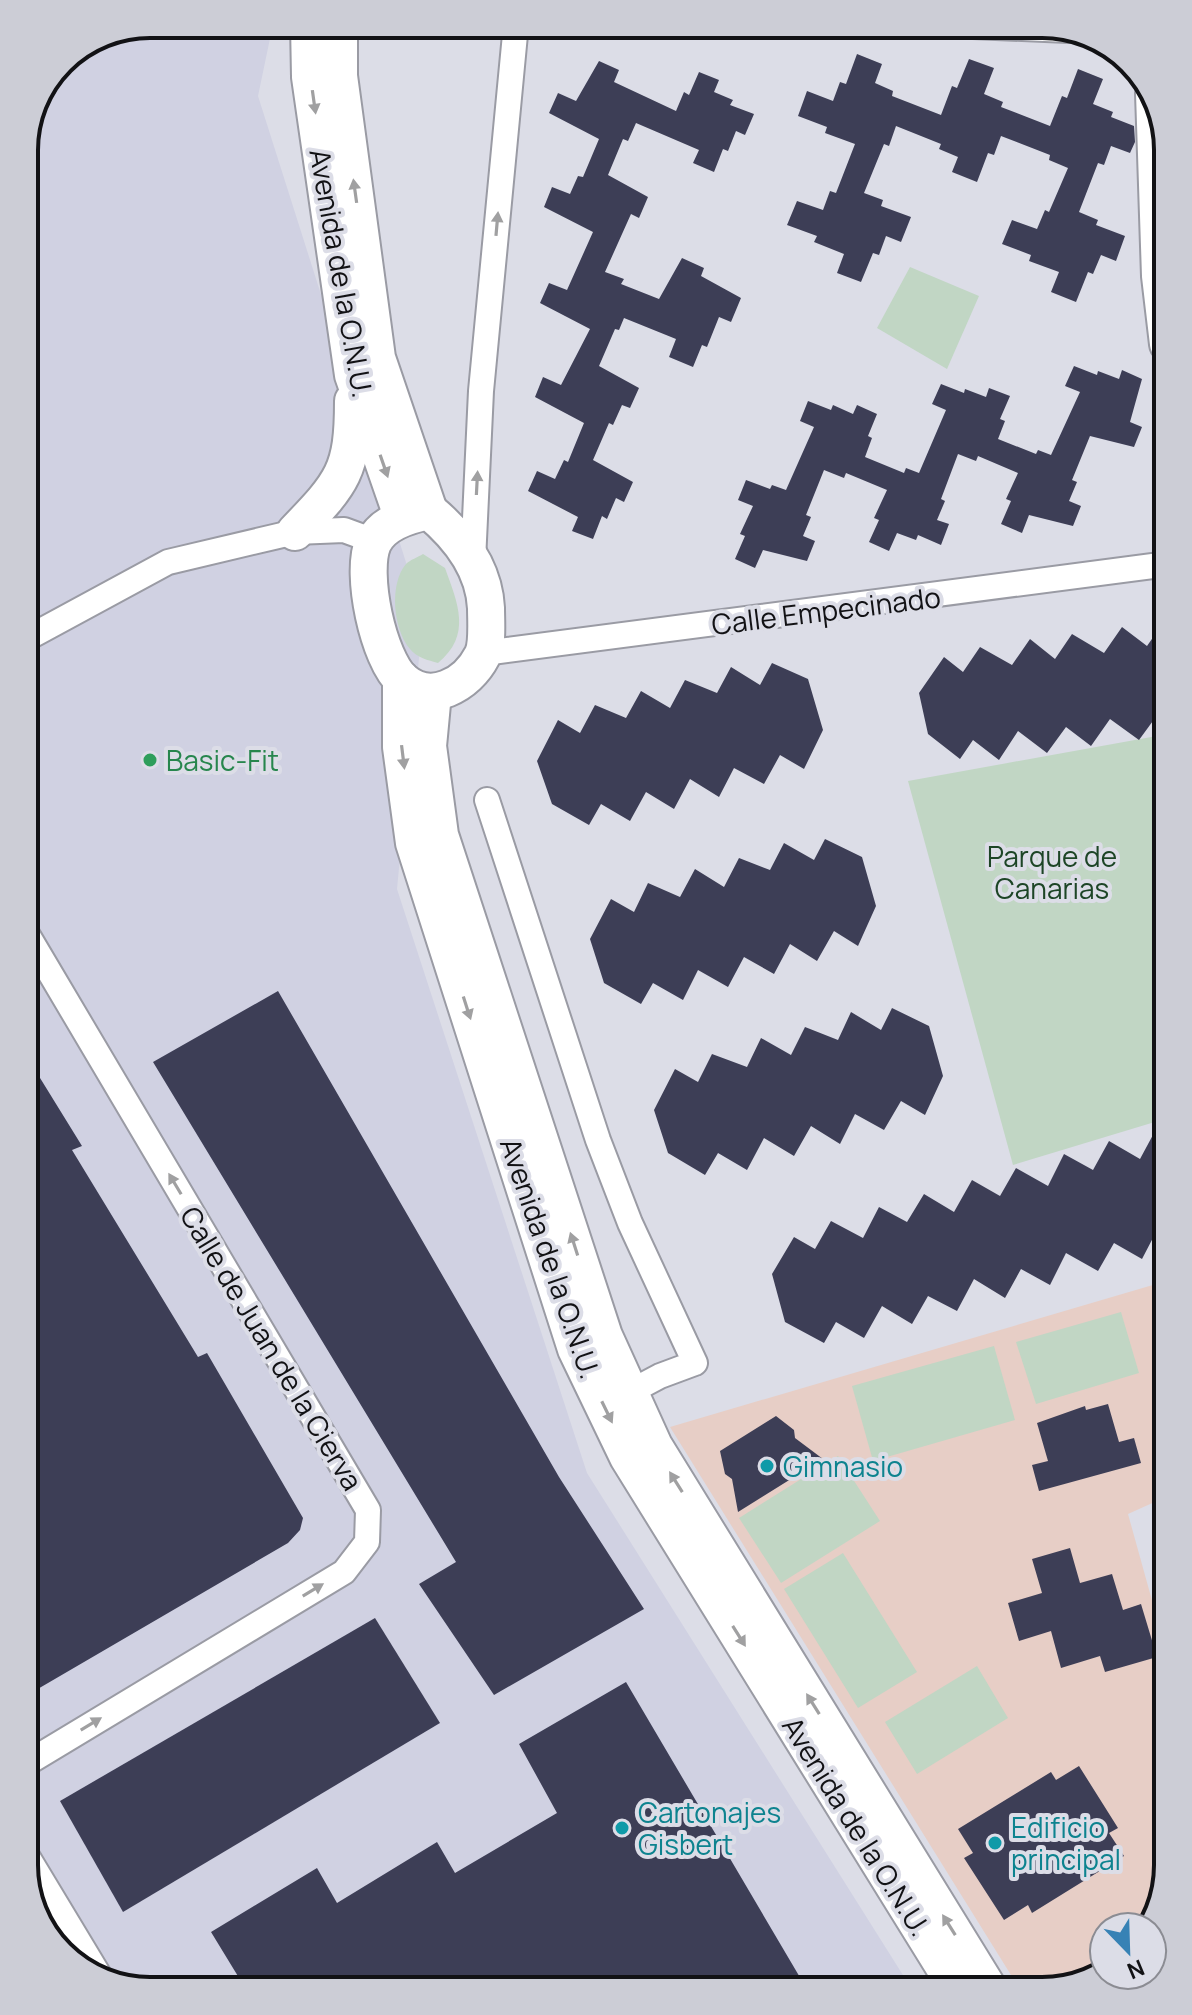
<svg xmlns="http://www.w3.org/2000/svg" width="1192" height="2015" font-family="Manrope,sans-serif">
  <rect width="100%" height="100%" fill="#dcdde7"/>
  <path fill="#d0d1e2" d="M150,24H273L258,96L423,616L397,889L587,1473L913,1991H142L80,1970L37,1921L24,1865V142L61,60Z"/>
  <path fill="#e7cec6" d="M1163,1282L1168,1303V1496L1128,1514L1168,1658V1866L1149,1927H1104V1973L1098,1978L1042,1991H1021L670,1427Z"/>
  <g fill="#c1d6c4">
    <path d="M910,267L979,296L947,369L877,328Z"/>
    <path d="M423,554L445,568C458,604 472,635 438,663C428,660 417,658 410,649C393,629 389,584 406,564C410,560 418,557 423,554Z"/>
    <path d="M1168,734V1118L1013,1165L908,781Z"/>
    <path d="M1121,1312L1139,1373L1036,1404L1016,1342Z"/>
    <path d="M994,1346L1015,1420L873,1461L852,1386Z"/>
    <path d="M838,1456L880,1521L781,1583L739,1518Z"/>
    <path d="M843,1553L917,1672L858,1708L784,1589Z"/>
    <path d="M977,1666L1008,1718L917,1774L885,1722Z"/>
  </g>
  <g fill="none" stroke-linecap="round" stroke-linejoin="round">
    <path stroke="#5c767a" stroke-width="8" d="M24,534L27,494L24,482"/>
  </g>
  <g fill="#3d3e56">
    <path d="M857,54L882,64L875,83L893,91L892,96L941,115L952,86L957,88L969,59L994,68L984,94L1003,102L1001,107L1050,126L1062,96L1067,98L1078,69L1103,79L1093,104L1113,112L1111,117L1134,126L1135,142L1130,153L1111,146L1104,165L1098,163L1079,212L1098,220L1096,225L1125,236L1116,261L1101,255L1093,274L1088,272L1076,302L1051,292L1059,272L1029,261L1031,255L1002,244L1012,220L1037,229L1045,210L1049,212L1068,168L1049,160L1050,155L1001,136L994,155L988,153L977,182L952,172L958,157L939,149L941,144L896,126L889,146L884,144L864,193L883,200L881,206L911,217L901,242L886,236L879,255L873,253L861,282L837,273L844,254L814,242L817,236L787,225L797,201L823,210L830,191L836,193L855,144L825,133L827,127L798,116L807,91L833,101L840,82L846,84Z"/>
    <path d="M599,61L619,70L614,82L676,111L684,92L689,95L699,72L719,80L714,92L733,100L730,105L754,114L745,135L736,131L728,151L723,149L714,172L693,163L699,150L636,123L628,141L623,139L608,175L648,197L639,218L631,214L605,272L624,279L621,284L659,299L682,258L704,268L701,276L741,298L731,322L719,317L707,347L702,345L693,367L669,357L676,339L624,318L619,330L615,329L599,366L639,388L630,408L622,405L613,425L609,423L593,460L633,482L624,502L616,498L607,519L602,516L593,539L572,531L578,517L528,491L537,471L555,479L564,460L568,462L584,423L535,397L543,377L561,385L590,329L540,303L549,283L567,290L593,232L544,207L552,187L570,194L578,176L583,177L599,139L549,113L558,93L576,101Z"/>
    <path d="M1074,366L1097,375L1098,371L1119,379L1122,370L1142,379L1130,422L1142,427L1134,447L1090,436L1072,480L1077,482L1069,501L1081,506L1073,526L1029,515L1022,533L1001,524L1011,501L1006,499L1018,473L978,456L976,461L958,454L941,499L945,501L937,520L949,524L941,545L918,535L916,540L897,533L889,551L869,542L879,520L874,518L887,490L846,473L844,478L824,470L806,515L811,517L803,536L815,541L807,561L763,550L755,568L735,559L745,536L740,534L753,506L738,500L746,480L770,489L772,485L786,490L814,427L800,421L808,401L831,410L833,405L853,414L857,405L877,414L868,436L872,438L865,457L904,473L906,468L919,473L946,410L932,404L941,384L964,393L965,389L986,397L989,388L1010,396L1000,419L1005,421L998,439L1036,454L1038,450L1051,455L1080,392L1065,386Z"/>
    <path d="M1168,616V722L1158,714L1139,740L1110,719L1091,746L1066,727L1047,753L1018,731L999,760L973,740L960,759L928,734L919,693L944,657L963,672L980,647L1012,665L1030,639L1055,659L1072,634L1104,653L1122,627L1147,646Z"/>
    <path d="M772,663L808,679L823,730L804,769L780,755L764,784L734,768L719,797L690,779L674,809L646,792L630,821L601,804L589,825L552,804L537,761L558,720L580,733L595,705L626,718L641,691L670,708L685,680L717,693L731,667L760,685Z"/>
    <path d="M825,839L862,857L876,906L858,946L834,931L817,961L790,944L774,974L744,957L728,987L698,970L683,1000L653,983L641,1004L604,983L590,939L611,899L634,912L648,883L680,897L695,869L724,887L739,858L770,870L784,843L814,860Z"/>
    <path d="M278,991L559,1477L644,1609L494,1695L419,1584L456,1562L153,1062Z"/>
    <path d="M892,1008L929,1026L943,1076L925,1115L901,1101L884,1130L855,1114L840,1144L811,1126L794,1156L764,1138L747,1170L718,1153L705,1175L668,1153L654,1110L675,1069L698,1082L712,1054L747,1067L761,1038L791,1055L805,1027L838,1040L851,1012L881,1030Z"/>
    <path d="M24,1052L82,1146L72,1150L198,1357L207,1353L303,1518L300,1530L288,1543L24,1697Z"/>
    <path d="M1168,1107V1209L1142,1259L1114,1243L1098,1271L1066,1253L1050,1285L1021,1269L1005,1298L974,1279L957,1311L928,1296L912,1324L882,1306L864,1338L836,1322L824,1343L785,1322L772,1274L794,1237L815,1249L831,1221L863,1238L879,1207L907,1222L924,1194L954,1212L972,1180L1000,1196L1016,1168L1048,1186L1064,1154L1093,1170L1109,1141L1140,1159Z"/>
    <path d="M1108,1404L1119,1442L1134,1438L1141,1463L1039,1491L1032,1465L1048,1461L1037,1423L1085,1406L1086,1410Z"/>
    <path d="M776,1416L794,1430L795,1438L823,1459L738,1512L732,1479L725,1474L720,1451Z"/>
    <path d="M1070,1548L1080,1583L1112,1574L1123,1610L1141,1604L1157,1657L1105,1672L1100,1656L1061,1668L1051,1631L1019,1641L1008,1603L1042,1593L1032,1559Z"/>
    <path d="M375,1618L440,1723L123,1912L60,1801Z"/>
    <path d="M626,1682L808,1991H247L211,1932L317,1868L337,1903L437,1842L455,1873L557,1813L519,1744Z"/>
    <path d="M1079,1766L1118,1828L1109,1833L1124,1856L1032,1913L1028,1905L1004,1920L964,1858L973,1853L958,1829L1051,1772L1056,1780Z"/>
  </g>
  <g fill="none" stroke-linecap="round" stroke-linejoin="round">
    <g stroke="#9a9ba4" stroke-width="28">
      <g id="street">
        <path d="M927,24L1068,30"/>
        <path d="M473,561L481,391L516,24"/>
        <path d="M24,640L168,562L295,532L344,530L374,541"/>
        <path d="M484,653L1168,564"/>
        <path d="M487,800L598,1140L630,1223L695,1363L660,1376L628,1393"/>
        <path d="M24,1765L344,1572L367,1542L368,1510L24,929"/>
        <path d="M24,1851L100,1977"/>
      </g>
    </g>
    <g stroke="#9a9ba4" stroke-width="40">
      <g id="secondary">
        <path d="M309,24L310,77L353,375L402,516"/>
        <path d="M339,24V76L377,358L429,511"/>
        <path d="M1154,93L1160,276L1168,344"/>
        <path d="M429,511C458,535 484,568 486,608C486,621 488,645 482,656C467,685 431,705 403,681C378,659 360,573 373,543C383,522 409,515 429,511Z"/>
        <path d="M295,532C343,482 353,471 353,401"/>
        <path d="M401,679V747L414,843L576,1349L628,1457L959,1991"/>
        <path d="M433,693L428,746L440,835L604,1336L654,1446L990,1991"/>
      </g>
    </g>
    <use href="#street" stroke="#fff" stroke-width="24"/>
    <use href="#secondary" stroke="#fff" stroke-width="36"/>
  </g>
  <defs><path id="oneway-solid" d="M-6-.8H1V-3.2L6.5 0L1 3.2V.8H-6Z" transform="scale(2)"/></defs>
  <g fill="#a0a0a1">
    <use href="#oneway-solid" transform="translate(314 102) rotate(82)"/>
    <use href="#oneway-solid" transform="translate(355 191) rotate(-98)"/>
    <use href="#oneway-solid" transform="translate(497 224) rotate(-85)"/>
    <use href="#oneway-solid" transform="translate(384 466) rotate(71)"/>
    <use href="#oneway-solid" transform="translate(477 483) rotate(-87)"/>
    <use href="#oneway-solid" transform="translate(403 757) rotate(83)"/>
    <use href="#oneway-solid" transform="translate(467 1008) rotate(72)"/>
    <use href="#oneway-solid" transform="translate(175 1184) rotate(-121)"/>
    <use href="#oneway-solid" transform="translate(574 1244) rotate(-108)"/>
    <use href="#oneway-solid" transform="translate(607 1412) rotate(64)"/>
    <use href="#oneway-solid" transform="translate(676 1482) rotate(-122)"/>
    <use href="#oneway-solid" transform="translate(313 1590) rotate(-31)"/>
    <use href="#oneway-solid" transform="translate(739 1636) rotate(58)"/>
    <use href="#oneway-solid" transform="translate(813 1704) rotate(-122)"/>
    <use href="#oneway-solid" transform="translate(91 1724) rotate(-31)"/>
    <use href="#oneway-solid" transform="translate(949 1925) rotate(-122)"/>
  </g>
  <circle fill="#2e9e5b" stroke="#dcdde7" stroke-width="3" cx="150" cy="760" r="8"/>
  <g fill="#0f9aa8" stroke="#dcdde7" stroke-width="3">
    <circle cx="767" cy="1466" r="8"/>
    <circle cx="622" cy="1828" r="8"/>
    <circle cx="995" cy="1843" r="8"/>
  </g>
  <g text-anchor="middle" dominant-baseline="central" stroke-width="8" stroke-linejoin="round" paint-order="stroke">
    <g font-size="28" fill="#121215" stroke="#dcdde7">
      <text transform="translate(342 273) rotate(80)">Avenida de la O.N.U.</text>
      <text transform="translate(826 610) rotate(-7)">Calle Empecinado</text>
      <text transform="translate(551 1258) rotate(71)">Avenida de la O.N.U.</text>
      <text transform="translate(272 1348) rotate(59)">Calle de Juan de la Cierva</text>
      <text transform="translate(857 1826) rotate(58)">Avenida de la O.N.U.</text>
    </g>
    <g font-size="28" fill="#27864d" stroke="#dcdde7" text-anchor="start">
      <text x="166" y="760">Basic-Fit</text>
    </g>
    <g font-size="28" fill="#1d4526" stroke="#dcdde7">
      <text x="1052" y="856">Parque de<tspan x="1052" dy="32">Canarias</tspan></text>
    </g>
    <g font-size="28" fill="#0d838f" stroke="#dcdde7" text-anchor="start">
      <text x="783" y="1466">Gimnasio</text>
      <text x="638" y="1812">Cartonajes<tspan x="638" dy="32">Gisbert</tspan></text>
      <text x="1011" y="1827">Edificio<tspan x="1011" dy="32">principal</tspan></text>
    </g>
  </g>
  <path d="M0 0H1192V2015H0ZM150 38H1042A112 112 0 0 1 1154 150V1865A112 112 0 0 1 1042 1977H150A112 112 0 0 1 38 1865V150A112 112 0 0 1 150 38Z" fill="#cccdd6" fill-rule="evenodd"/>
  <path fill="none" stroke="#121215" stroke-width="4" d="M150 38H1042A112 112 0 0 1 1154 150V1865A112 112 0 0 1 1042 1977H150A112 112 0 0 1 38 1865V150A112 112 0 0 1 150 38Z"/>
  <g transform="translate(1128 1951) rotate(157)"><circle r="38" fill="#dcdde7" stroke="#8b8c93" stroke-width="2"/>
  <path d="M0-6L14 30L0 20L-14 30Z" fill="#3782b5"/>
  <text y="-12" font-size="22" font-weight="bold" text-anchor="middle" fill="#121215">N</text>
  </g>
</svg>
